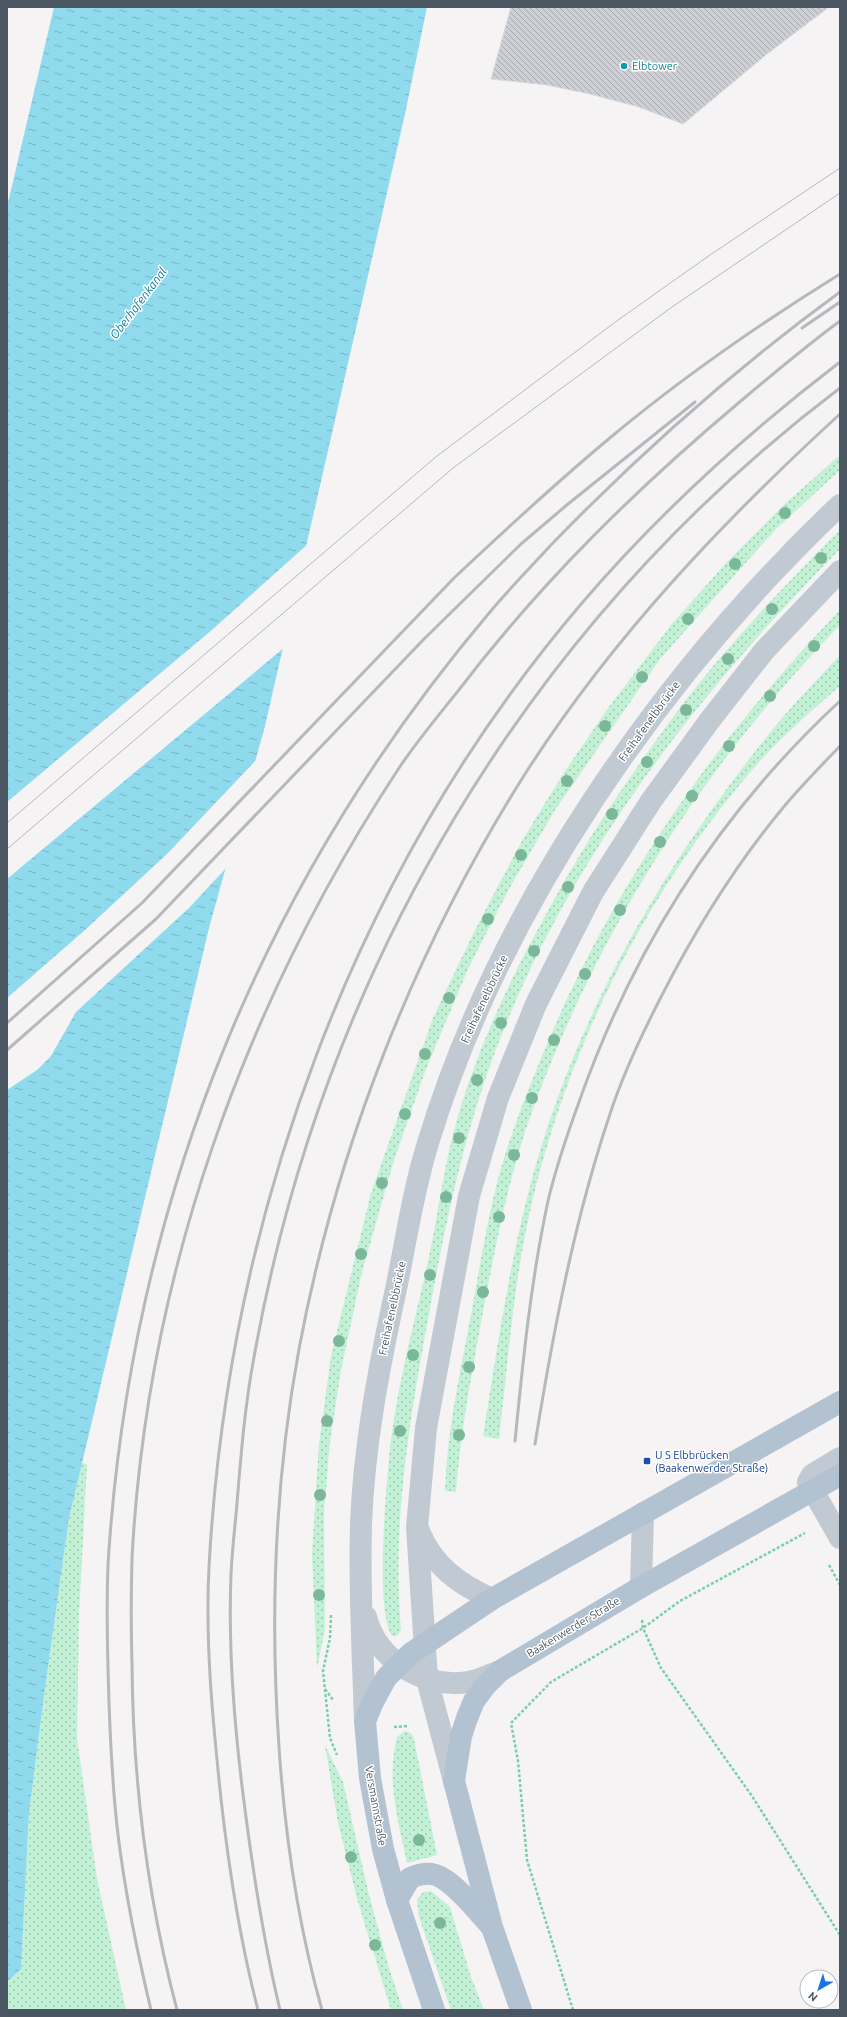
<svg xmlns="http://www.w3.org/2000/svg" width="847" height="2017" font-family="Ubuntu,sans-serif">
  <defs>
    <pattern id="grass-dots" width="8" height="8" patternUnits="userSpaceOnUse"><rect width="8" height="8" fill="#c3f1d5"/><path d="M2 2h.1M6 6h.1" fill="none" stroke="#a0c6b0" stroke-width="1.8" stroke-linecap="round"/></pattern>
    <pattern id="water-ripples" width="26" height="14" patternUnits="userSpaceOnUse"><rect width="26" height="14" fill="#90daee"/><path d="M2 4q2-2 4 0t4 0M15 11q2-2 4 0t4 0" fill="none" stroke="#78b4c4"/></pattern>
    <pattern id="building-back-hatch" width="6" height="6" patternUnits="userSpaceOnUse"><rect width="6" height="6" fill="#cdcfd5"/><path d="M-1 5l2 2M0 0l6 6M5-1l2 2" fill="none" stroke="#a8abb0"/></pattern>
  </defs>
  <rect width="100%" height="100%" fill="#f5f3f3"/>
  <g fill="url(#grass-dots)">
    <path d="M840,455V470L775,530L660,659L555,810L510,887L468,969L426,1069L394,1160L362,1272L341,1370L330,1441L324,1513L325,1629L317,1668L312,1553L319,1444L331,1356L371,1193L433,1018L476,928L523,839L565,771L609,707L671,625L728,561L786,503Z"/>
    <path d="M840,530V549C699,692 568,859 496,1049C462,1139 443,1235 426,1330C408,1429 392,1530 401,1630L397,1636H392C375,1608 386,1495 389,1458C395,1396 411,1336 425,1275C437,1225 442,1173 456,1123C476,1052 508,983 544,918C581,849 624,783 671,720C721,652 780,590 840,530Z"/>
    <path d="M840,610V625C703,766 595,934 529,1120C506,1186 493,1259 480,1328C470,1383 460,1437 456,1492L445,1491C447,1431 460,1373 471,1315C479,1271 486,1226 497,1183C507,1145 521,1107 536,1071C604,898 712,743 840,610Z"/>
    <path d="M840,655V686C804,717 767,750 737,788C632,916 557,1073 525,1235C512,1302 507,1371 499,1439L483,1436C496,1355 508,1273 528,1194C572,1020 665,861 778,723C797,700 819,678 840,655Z"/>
    <path d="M82,1463L87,1464L79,1615L77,1739L97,1879L126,2010H7V1982L21,1969L29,1813L45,1688L69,1518Z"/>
    <path d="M405,1731L411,1733L414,1739L437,1855L407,1863C398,1818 386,1783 397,1737Z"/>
    <path d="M325,1745L343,1782L369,1895L389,1968L403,2010H391L358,1902L338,1823Z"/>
    <path d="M431,1891L450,1907L471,1977L484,2010H451L419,1917L417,1900L423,1892Z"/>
  </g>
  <path fill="url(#water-ripples)" d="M54,7H427L405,114L265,726L209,928L69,1518L45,1688L29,1813L21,1969L7,1982V207Z"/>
  <g fill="#f5f3f3">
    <path d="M309,543L285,647L7,879V802L213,629Z"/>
    <path d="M259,757L228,866L189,908L76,1012L51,1056L37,1070L7,1090V998L85,930L167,854Z"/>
  </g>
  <path fill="url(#building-back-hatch)" stroke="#d7d9de" d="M511,7H829L767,54L683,124L639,107L590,94L547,85L491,79Z"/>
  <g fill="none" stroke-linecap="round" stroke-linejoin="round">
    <g stroke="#7ad0a6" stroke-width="2.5" stroke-dasharray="3 2" stroke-linecap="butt">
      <path d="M829,1565L840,1585"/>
      <path d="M331,1615L330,1638L323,1671L330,1738L337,1755"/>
      <path d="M642,1620L643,1628L661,1668L752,1796L840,1935"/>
      <path d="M325,1689L334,1701"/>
      <path d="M394,1727L409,1726"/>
      <path d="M573,2010L527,1860L518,1761L511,1723L551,1682L643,1628L680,1601L805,1533"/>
    </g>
    <g stroke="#c1cad2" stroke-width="22">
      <path d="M840,1458L812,1475L808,1482L840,1538"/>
      <path d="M419,1531C433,1566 460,1585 492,1599"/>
      <path d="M641,1587L643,1513"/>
      <path d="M366,1617C377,1660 424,1689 468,1682C478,1681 489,1675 500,1671"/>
      <path d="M365,1721C363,1656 359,1590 361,1524C364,1445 379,1367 396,1289C406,1241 413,1191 428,1143C500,906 661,675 840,505"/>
      <path d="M454,1781L427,1679L417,1527L426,1428L469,1196L498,1098L536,1004L593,892L651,801L710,720L764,651L840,571"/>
    </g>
    <g stroke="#b3c2d1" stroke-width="22">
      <path d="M397,1900L410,1878C417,1875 424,1873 432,1874C451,1877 477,1911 490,1925"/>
      <path d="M434,2010L397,1900L383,1849L370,1778L365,1721L373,1702L386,1678L410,1654L492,1599L840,1402"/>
      <path d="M521,2010L492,1927L454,1781L461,1736L467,1718L474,1701L485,1686L500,1671L641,1587L840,1475"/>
    </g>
    <g stroke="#b5b8bd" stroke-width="1">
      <path d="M7,823L437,456L618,320L710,255L840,168"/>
      <path d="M7,849L453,468L672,307L840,193"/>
    </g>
    <g stroke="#b5b8bd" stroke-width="3">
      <path d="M802,328L840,302"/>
      <path d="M7,1023L142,903L454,578C505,530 557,482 611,437C683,377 761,323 840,274"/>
      <path d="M7,1050L156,919L424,639L521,544L568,504L695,402"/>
      <path d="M515,1441C523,1360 531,1280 548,1201C556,1167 567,1135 579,1102C634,946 719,813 840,701"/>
      <path d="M535,1444C553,1333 574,1221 610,1114C623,1074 641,1036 660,999C694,932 734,867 782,809C800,787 820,767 840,746"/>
      <path d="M151,2010C135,1943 121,1874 115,1806C111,1760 109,1713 108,1667C107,1628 106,1588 109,1549C134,1198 263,880 490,612C509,589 530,568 550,546C639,454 736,368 840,292"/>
      <path d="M177,2010C147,1896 133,1783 132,1665C131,1629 131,1594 132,1558C147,1275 244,1004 399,768C417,741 438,716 458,691C542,581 636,489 742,400C774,373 806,346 840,321"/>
      <path d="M258,2010C240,1941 229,1870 221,1799C213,1723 205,1644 209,1567C228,1217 353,871 582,603C659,513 746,434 840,362"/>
      <path d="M280,2010C263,1939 252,1866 243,1794C234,1722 228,1648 231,1575C232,1551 235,1527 237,1503C241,1454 245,1405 254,1357C323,971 526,626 840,388"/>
      <path d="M322,2010C298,1925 285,1836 279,1747C270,1616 275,1479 299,1349C337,1146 415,948 525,774C612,638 722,522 840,414"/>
    </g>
  </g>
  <g fill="#7bb799">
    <circle cx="785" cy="513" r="6"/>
    <circle cx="821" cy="558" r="6"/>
    <circle cx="735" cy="564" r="6"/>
    <circle cx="772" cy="609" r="6"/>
    <circle cx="688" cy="619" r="6"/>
    <circle cx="814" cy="646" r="6"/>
    <circle cx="728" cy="659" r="6"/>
    <circle cx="642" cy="677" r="6"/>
    <circle cx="770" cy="696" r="6"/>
    <circle cx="686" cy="710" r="6"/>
    <circle cx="605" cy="726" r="6"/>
    <circle cx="729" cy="746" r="6"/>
    <circle cx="647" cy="762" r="6"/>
    <circle cx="567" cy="781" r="6"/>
    <circle cx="692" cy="796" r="6"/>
    <circle cx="612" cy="814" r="6"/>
    <circle cx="660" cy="842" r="6"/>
    <circle cx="521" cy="855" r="6"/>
    <circle cx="568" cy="887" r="6"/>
    <circle cx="620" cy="910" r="6"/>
    <circle cx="488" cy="919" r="6"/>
    <circle cx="534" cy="951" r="6"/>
    <circle cx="585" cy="974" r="6"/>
    <circle cx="449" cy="998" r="6"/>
    <circle cx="501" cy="1023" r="6"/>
    <circle cx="554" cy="1040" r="6"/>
    <circle cx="425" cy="1054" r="6"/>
    <circle cx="477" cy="1080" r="6"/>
    <circle cx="532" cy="1098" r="6"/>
    <circle cx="405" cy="1114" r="6"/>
    <circle cx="459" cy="1138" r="6"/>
    <circle cx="514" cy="1155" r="6"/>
    <circle cx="382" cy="1183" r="6"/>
    <circle cx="446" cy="1197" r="6"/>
    <circle cx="499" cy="1217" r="6"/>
    <circle cx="361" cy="1254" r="6"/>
    <circle cx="430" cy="1275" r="6"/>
    <circle cx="483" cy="1292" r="6"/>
    <circle cx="339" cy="1341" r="6"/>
    <circle cx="413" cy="1355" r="6"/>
    <circle cx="469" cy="1367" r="6"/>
    <circle cx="327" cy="1421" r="6"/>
    <circle cx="400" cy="1431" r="6"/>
    <circle cx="459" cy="1435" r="6"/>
    <circle cx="320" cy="1495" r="6"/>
    <circle cx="319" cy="1595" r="6"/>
    <circle cx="419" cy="1840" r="6"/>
    <circle cx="351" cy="1857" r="6"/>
    <circle cx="440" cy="1923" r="6"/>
    <circle cx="375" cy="1945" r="6"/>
  </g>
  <circle fill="#0f9aa8" stroke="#fff" stroke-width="1.5" cx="624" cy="66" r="4"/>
  <rect fill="#1a4fb4" stroke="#fff" stroke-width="1.5" x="643" y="1457" width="8" height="8" rx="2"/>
  <g text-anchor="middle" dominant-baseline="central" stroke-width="3" stroke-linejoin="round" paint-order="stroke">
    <g font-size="11" fill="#0d838f" stroke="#fff" text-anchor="start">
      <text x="632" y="66">Elbtower</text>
    </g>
    <g font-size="11" fill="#4a5661" stroke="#fff">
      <text transform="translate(649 721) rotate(-54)">Freihafenelbbrücke</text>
      <text transform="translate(484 999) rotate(-65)">Freihafenelbbrücke</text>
      <text transform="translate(392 1308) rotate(-78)">Freihafenelbbrücke</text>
      <text transform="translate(573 1627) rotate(-31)">Baakenwerder Straße</text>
      <text transform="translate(376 1806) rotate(80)">Versmannstraße</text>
    </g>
    <g font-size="11" fill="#164399" stroke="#fff" text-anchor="start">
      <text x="655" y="1455">U S Elbbrücken<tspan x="655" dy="13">(Baakenwerder Straße)</tspan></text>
    </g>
    <g font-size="12" font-style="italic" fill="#0c7c9b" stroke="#fff">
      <text transform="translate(138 303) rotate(-53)">Oberhafenkanal</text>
    </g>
  </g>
  <rect width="847" height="2017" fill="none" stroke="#4a5661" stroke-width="16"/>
  <g transform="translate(819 1989) rotate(219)"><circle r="19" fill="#ffffff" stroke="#b7bbc0"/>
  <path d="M0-3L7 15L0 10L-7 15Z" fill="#1a73e8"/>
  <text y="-6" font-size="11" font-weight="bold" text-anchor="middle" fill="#4a5661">N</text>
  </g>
</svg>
